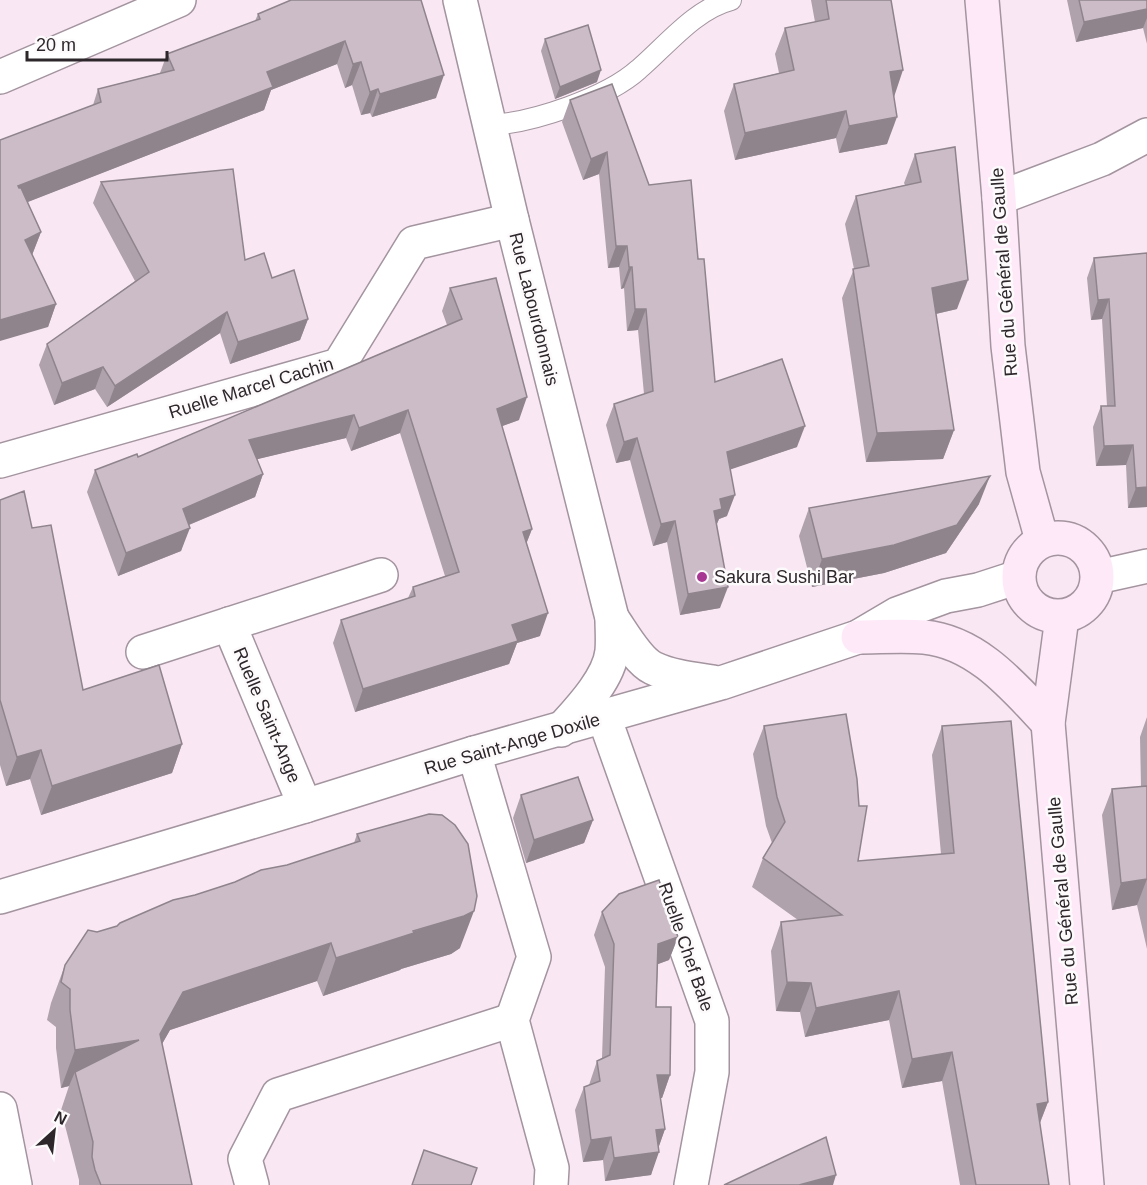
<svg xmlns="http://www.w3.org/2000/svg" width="1147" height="1185" font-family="Arial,sans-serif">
  <rect width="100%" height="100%" fill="#f9e8f4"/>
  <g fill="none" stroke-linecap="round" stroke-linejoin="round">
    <g stroke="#a3949f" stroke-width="22">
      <path id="lane" d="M490,125C532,123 607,98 639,69C666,46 695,9 731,0"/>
    </g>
    <g stroke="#a3949f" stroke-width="36">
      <g id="street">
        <path d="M460,0L512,220L612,618C612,629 613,640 612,651C609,679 579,710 561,730"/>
        <path d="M0,77L179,0"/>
        <path d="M999,198L1102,159L1147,135"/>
        <path d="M0,461L339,365L414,243L512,220"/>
        <path d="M1098,577L1147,566"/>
        <path d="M612,618C622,632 637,660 653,668C672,677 693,679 713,682"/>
        <path d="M229,624L305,806"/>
        <path d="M143,652L381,575"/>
        <path d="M604,717L712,1021V1072L691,1185"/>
        <path d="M474,753L534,957L512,1020L552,1168L551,1185"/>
        <path d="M0,897L305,806L474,753L721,683L858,637L897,614L946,596L978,590L1018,577"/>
        <path d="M0,1109L15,1185"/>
        <path d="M252,1185L245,1159L278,1095L512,1020"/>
      </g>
    </g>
    <g stroke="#a3949f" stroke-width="36">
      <g id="secondary">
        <path d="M982,0L999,198L1008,346L1023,472L1042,540"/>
        <circle cx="1058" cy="577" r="39"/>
        <path d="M1062,617L1048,723L1087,1185"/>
        <path d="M858,637C880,637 902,635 924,637C977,642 1014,687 1048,723"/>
      </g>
    </g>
    <use href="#lane" stroke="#fff" stroke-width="20"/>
    <use href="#street" stroke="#fff" stroke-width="33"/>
    <use href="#secondary" stroke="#fee9f9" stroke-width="33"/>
  </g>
  <g fill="#afa2ac">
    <path d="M291,0L436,98L372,117L370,113L361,115L352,85L345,88L337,64L271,90L264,110L27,202L41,232L32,255L56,304L48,327L0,140L93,105L98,89L160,73L167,54L255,21L258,14Z"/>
    <path d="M811,0H891L894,96L887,144L839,153L836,138L735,160L724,111L734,84L779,73L775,54L785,28L815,22Z"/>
    <path d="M1067,0H1147V44L1143,28L1076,42Z"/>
    <path d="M545,39L597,82L555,99L541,51Z"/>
    <path d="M570,100L649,185L698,259L715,382L797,447L730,469L727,516L719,519L717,524L720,608L680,615L667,542L653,546L630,460L616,463L606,425L614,404L644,394L638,330L627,331L624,288L621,289L619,267L608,268L599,174L583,180L562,122Z"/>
    <path d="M915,154L957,309L936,314L954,430L943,459L866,462L842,298L854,269L845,224L856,196L905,185L904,183Z"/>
    <path d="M101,182L245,260L272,278L308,319L300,340L230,364L220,333L107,407L95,389L54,405L39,365L47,344L135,281L93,203Z"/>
    <path d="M1147,253V507L1128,508L1126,465L1096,466L1093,427L1101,406H1107L1102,319L1091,320L1087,278L1094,258Z"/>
    <path d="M450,288L519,420L502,426L532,529L526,544L540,636L517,643L509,664L355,712L333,643L341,620L408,598L413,587L445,576L400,433L351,451L346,438L257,459L263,474L255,497L189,525L181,551L118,576L87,492L95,470L138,457L447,325L442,311Z"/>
    <path d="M0,500L32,528L83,690L182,744L172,773L41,815L30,779L6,786L0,765Z"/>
    <path d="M979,504L946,553L884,573L812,587L799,536L809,508Z"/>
    <path d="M1147,717V949L1137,905L1112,910L1102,815L1112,789L1141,787L1140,737Z"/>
    <path d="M764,726L858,861L941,854L932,755L942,726L1048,1102L1040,1123L1049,1185H960L942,1081L902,1088L889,1020L805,1037L800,1012L776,1011L771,951L781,922L798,920L752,887L763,858L772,843L766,826L753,754Z"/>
    <path d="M521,795L593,820L584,843L526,863L513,818Z"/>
    <path d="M357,834L460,948L451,954L401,969L400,970L323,996L317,981L170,1030L162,1044L192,1185H79V1180L61,1110L69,1086L61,1088L56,1048V1027L47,1020L51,1003L65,965L97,932L117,926L195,895L354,843Z"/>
    <path d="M602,912L678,937L669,960L658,964L656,1007L670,1075L662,1098H660L665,1129L658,1148L651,1175L605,1181L603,1160L583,1162L575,1110L584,1087L589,1085L597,1061L602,1058L605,967L594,935Z"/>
  </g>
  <g fill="#8f848c">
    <path d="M1147,9V18L1143,28L1076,42L1084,22Z"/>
    <path d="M345,41L337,64L271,90L264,110L10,209L18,186L267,72Z"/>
    <path d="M361,62L352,85L345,88L353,64Z"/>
    <path d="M601,70L597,82L555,99L560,87Z"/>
    <path d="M903,70L894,97L890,72Z"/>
    <path d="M444,75L436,98L372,117L380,94Z"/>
    <path d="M378,89L370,113L361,115L370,92Z"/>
    <path d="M846,111L836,138L735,160L745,133Z"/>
    <path d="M897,117L887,144L839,153L849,126Z"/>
    <path d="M607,152L599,174L583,180L591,159Z"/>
    <path d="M41,232L32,255L25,240Z"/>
    <path d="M616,246H627L619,267L608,268Z"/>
    <path d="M629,267H632L624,288L621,289Z"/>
    <path d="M968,280L957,309L922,317L932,288Z"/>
    <path d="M1109,299L1102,319L1091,320L1098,300Z"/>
    <path d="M56,304L48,327L0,341V320Z"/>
    <path d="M635,309H646L638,330L627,331Z"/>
    <path d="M227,312L220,333L107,407L115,386Z"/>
    <path d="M308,319L300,340L230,364L238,342Z"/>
    <path d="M103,367L95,389L54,405L62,383Z"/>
    <path d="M527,397L519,420L489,431L497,409Z"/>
    <path d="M408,410L400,433L351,451L359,428Z"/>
    <path d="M354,415L346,438L241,463L249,440Z"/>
    <path d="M805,426L797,447L720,473L727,452Z"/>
    <path d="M954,430L943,459L866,462L877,433Z"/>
    <path d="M637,438L630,460L616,463L624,442Z"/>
    <path d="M1133,445L1126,465L1096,466L1104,446Z"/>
    <path d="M263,474L255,497L174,531L183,509Z"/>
    <path d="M990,476L979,504L946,553L884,573L812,587L822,559Z"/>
    <path d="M1147,487V507L1128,508L1136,488Z"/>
    <path d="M735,495L727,516L719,519L714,530V511L720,499Z"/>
    <path d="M675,521L667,542L653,546L661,524Z"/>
    <path d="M190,528L181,551L118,576L126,553Z"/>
    <path d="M532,529L523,552V532Z"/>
    <path d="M728,587L720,608L680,615L688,594Z"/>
    <path d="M548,613L540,636L517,643L509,664L355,712L363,689L512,625Z"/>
    <path d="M182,744L172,773L41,815L52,786Z"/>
    <path d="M41,750L30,779L6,786L17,757Z"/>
    <path d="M593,820L584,843L526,863L534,840Z"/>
    <path d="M1147,879L1137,905L1112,910L1121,883Z"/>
    <path d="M474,911L460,948L451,954L401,969L400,970L323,996L336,958Z"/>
    <path d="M678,937L669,960L650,967L658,944Z"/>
    <path d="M331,943L317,981L170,1030L146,1072L160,1034L183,992Z"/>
    <path d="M787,982L811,983L800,1012L776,1011Z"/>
    <path d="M899,991L889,1020L805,1037L816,1008Z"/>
    <path d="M139,1040L75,1072L69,1086L61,1088L75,1050Z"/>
    <path d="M952,1052L942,1081L902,1088L912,1059Z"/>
    <path d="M657,1075H670L662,1098H649Z"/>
    <path d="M1048,1102L1037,1130V1104Z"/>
    <path d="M665,1129L657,1152L656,1130Z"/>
    <path d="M611,1137L603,1160L583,1162L591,1140Z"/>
    <path d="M659,1152L651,1175L605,1181L614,1158Z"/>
    <path d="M836,1175L833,1185H799Z"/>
  </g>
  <g fill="#ccbcc8" stroke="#8f848c" stroke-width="1.5">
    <path d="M291,0H421L444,75L380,94L378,89L370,92L361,62L353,64L345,41L267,72L273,87L18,186L19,188H21L41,232L25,240L56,304L0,320V140L101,102L98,89L174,70L167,54L260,19L258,14Z"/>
    <path d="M826,0H891L903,70L890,72L897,117L849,126L846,111L745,133L734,84L794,70L785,28L829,19Z"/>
    <path d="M1079,0H1147V9L1084,22Z"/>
    <path d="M588,25L601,70L560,87L545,39Z"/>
    <path d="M612,84L649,185L691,180L698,259H704L715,382L782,359L805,426L727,452L735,495L720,499L722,509L714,511L728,587L688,594L675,521L661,524L637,438L624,442L614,404L653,391L646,309H635L632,267H629L627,246H616L607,152L591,159L570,100Z"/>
    <path d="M955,147L968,280L932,288L954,430L877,433L853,269L869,266L856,196L921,182L915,154Z"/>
    <path d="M233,169L245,260L264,253L272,278L294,270L308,319L238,342L227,312L115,386L103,367L62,383L47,344L149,272L101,182Z"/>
    <path d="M1147,253V487L1136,488L1133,445L1104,446L1101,406H1115L1109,299L1098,300L1094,258Z"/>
    <path d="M496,278L527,397L497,409L532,529L523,532L548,613L512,625L518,641L363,689L341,620L415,596L413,587L459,572L408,410L359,428L354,415L249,440L263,474L183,509L190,528L126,553L95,470L137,454L138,457L462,319L450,288Z"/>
    <path d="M990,476L957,525L894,545L822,559L809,508Z"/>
    <path d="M24,491L32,528L51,525L83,690L159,665L182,744L52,786L41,750L17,757L0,700V500Z"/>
    <path d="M846,714L857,779L859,806H867L858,861L954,853L942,726L1011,721L1048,1102L1037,1104L1049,1185H976L952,1052L912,1059L899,991L816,1008L811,983L787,982L781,922L842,915L763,858L785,822L777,797L764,726Z"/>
    <path d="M578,777L593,820L534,840L521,795Z"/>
    <path d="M1147,786V880V879L1121,883L1112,789Z"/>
    <path d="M429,814L442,815L455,825L468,844L477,896L474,911L464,916L413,931L414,933L336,958L331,943L183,992L160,1034L192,1185H101L95,1170L92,1157L93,1142L75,1072L139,1040L75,1050L70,1010V989L61,982L65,965L88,930L97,932L117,926L120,923L173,900L195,895L235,882L261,870L287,865L360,841L357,834Z"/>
    <path d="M659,880L678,937L658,944L656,1007H671L670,1075H657L665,1129L656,1130L659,1152L614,1158L611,1137L591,1140L584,1087L600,1081L597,1061L610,1055L614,944L602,912L619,894Z"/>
    <path d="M826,1137L836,1175L799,1185H724Z"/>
    <path d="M424,1150L477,1168L471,1185H412Z"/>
  </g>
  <circle fill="#a83793" stroke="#fdfafc" stroke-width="2" cx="702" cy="577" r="6"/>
  <g text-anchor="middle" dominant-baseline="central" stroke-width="5" stroke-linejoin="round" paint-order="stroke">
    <g font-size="18" fill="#2d272b" stroke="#fdfafc">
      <text transform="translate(1004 272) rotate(-94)">Rue du Général de Gaulle</text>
      <text transform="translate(534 309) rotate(76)">Rue Labourdonnais</text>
      <text transform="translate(251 388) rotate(-17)">Ruelle Marcel Cachin</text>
      <text transform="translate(267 715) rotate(67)">Ruelle Saint-Ange</text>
      <text transform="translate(512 744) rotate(-16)">Rue Saint-Ange Doxile</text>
      <text transform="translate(1063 901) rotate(-95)">Rue du Général de Gaulle</text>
      <text transform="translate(686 947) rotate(71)">Ruelle Chef Bale</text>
    </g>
    <g font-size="18" fill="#2d272b" stroke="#fdfafc" text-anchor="start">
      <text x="714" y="577">Sakura Sushi Bar</text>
    </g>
  </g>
  <g transform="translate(54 1131) rotate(27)" stroke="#fdfafc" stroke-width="4.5" paint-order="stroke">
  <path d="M0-4.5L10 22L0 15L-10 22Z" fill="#2d272b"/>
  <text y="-9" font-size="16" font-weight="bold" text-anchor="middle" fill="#2d272b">N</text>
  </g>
  <path d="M27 51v9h140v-9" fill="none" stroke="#2d272b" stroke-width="3"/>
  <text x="36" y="51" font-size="18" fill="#2d272b" stroke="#fdfafc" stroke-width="4.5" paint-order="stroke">20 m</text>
</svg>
